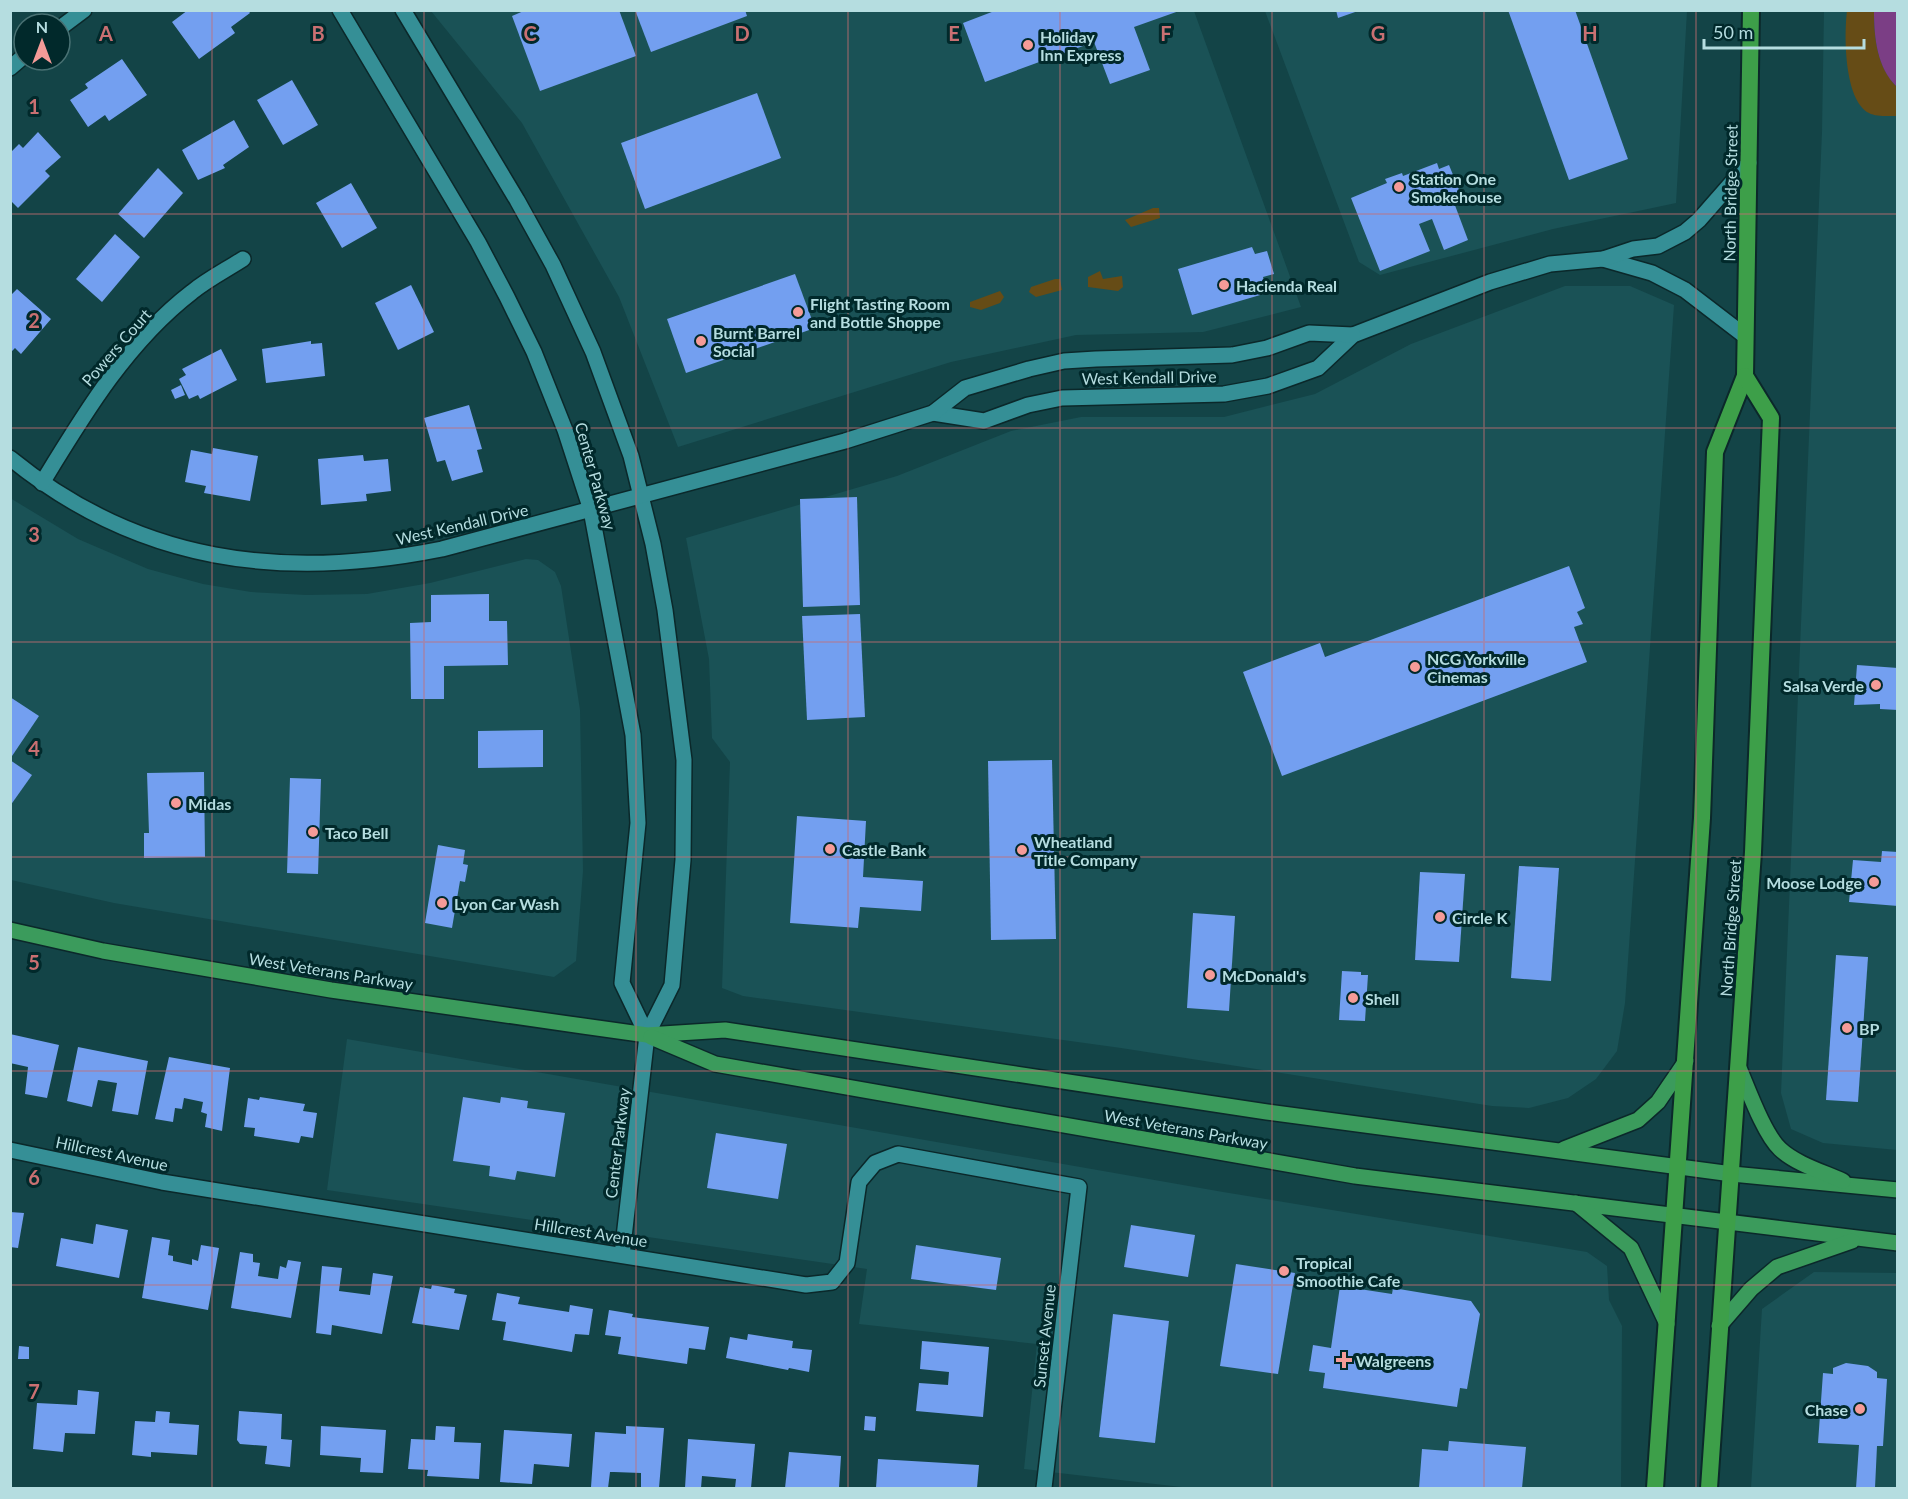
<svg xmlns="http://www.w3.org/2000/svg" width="1908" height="1499" font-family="Lato,sans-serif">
  <rect width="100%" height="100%" fill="#134447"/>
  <g fill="#1a5256">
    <path d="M431,11H1194L1301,307L1203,332L1076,335L951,362L678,447L619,297L522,123Z"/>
    <path d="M1265,11H1687L1676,203L1553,229L1380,275L1359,262Z"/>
    <path d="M1824,11H1897V1150L1823,1143L1791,1129L1781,1093L1822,132Z"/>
    <path d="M1565,286H1630L1674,305L1625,1003L1617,1051L1596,1079L1568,1098L1529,1108L1492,1106L1121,1048L743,996L722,988L730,762L712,738L709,659L686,538L897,476L1011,431L1081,417H1224L1315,394L1411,344Z"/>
    <path d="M10,498L78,539L148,569L203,584L251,592L306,595L367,594L430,583L526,559L538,560L555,572L561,586L580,710L583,871L576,961L554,977L114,903L11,880Z"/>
    <path d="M347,1039L1223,1192L1587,1252L1607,1266L1609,1300L1622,1326L1621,1488H1190L1024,1469L1037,1344L859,1324L867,1269L327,1190Z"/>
    <path d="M1814,1272L1897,1273V1488H1751L1762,1309Z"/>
  </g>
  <g fill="#664c16">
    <path d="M1847,11H1874C1874,38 1877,67 1897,87V116C1889,116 1876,117 1869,113C1844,100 1844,35 1847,11Z"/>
    <path d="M1153,208H1159L1160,218L1131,227L1125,220Z"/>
    <path d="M1100,271L1103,279L1122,276L1123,287L1118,291L1088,287V277Z"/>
    <path d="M1055,279H1060L1062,290L1036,297L1029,292L1031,287Z"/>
    <path d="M1000,291L1004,297L1000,303L981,310L970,307V302Z"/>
  </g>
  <path fill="#7b3e85" d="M1874,11H1897V87C1877,68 1874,38 1874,11Z"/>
  <g fill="#739ff0">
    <path d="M188,10H248L250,13L231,27L235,33L199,59L172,22Z"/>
    <path d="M526,10H619L636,56L540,91L512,16Z"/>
    <path d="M635,10H745L747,16L651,52Z"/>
    <path d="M997,10H1179V11L1134,27L1150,70L1110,84L1094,42L985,82L963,23Z"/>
    <path d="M1336,10H1358V11L1338,18Z"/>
    <path d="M1508,10H1575L1628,159L1569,180Z"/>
    <path d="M122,59L147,95L109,121L105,115L88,127L70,100L88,88L85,84Z"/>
    <path d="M292,80L318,125L283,145L257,100Z"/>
    <path d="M757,93L781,158L645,209L621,143Z"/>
    <path d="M234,120L249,147L223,165L225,168L198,180L182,150Z"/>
    <path d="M38,132L61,157L45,171L50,176L18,208L10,200V153L19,144L23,148Z"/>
    <path d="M1437,163L1439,169L1449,165L1462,197L1453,200L1468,240L1444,250L1432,219L1419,224L1430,251L1380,271L1351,198L1387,183L1385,179L1402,173L1403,176Z"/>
    <path d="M158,168L183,193L144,238L118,214Z"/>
    <path d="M351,183L377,228L342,248L316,203Z"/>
    <path d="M115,234L140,257L102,302L76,279Z"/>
    <path d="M1252,247L1255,254L1267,251L1274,274L1263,277L1267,293L1192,315L1178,269Z"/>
    <path d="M795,274L815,328L686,373L667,319Z"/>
    <path d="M411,285L434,332L398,350L375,303Z"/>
    <path d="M17,289L51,319L21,354L15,348L10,353V296Z"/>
    <path d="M311,341V344L322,343L325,376L266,383L262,349Z"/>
    <path d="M221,349L237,380L200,399L198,395L189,399L179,379L186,375L182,369Z"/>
    <path d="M181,385L185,395L175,399L171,390Z"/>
    <path d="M469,405L482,449L477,450L483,472L452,481L445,460L437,462L424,418Z"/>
    <path d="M213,448L258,456L250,501L204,493L206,486L185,482L191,450L212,454Z"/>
    <path d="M363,455L364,461L388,459L391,491L366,494L367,501L321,505L318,459Z"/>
    <path d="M857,497L860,605L803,607L800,499Z"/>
    <path d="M1569,566L1585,608L1577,612L1583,624L1574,627L1587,662L1282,776L1243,672L1320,643L1325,657Z"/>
    <path d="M489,594V621H507L508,665L444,666V699H411L410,623L431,622V595Z"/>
    <path d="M860,614L865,717L807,720L802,616Z"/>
    <path d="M1857,665L1898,668V710L1880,709V704L1854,705Z"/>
    <path d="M10,697L39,716L10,759Z"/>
    <path d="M543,730V767L478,768V731Z"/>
    <path d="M10,760L32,775L10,806Z"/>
    <path d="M1052,760L1056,939L991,940L988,761Z"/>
    <path d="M204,772L205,857L144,858V833H149L147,773Z"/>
    <path d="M290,778L321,779L318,874L287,873Z"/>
    <path d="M797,816L866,821L863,877L923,881L921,911L860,907L858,928L790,923Z"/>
    <path d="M438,845L465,850L463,864L468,865L465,882L460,881L452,928L425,923Z"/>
    <path d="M1882,851L1898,852V906L1849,902L1853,860L1881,862Z"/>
    <path d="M1519,866L1559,868L1551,981L1511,978Z"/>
    <path d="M1420,872L1465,874L1459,962L1415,960Z"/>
    <path d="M1193,913L1235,916L1229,1011L1187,1008Z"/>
    <path d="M1836,955L1868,957L1858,1102L1826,1100Z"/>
    <path d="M1342,971L1361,972V975H1368L1365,1021L1339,1020Z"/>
    <path d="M10,1034L59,1045L47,1098L25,1094L28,1067L10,1063Z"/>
    <path d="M78,1047L148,1061L138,1115L112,1111L117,1083L98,1080L92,1107L67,1101Z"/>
    <path d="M169,1057L230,1068L222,1131L205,1127L207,1114L201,1112L203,1102L184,1098L182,1109L175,1108L173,1122L155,1119Z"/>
    <path d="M260,1097L305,1104L303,1111L317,1113L313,1138L301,1136L299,1143L254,1136L255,1128L244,1127L248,1098L259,1100Z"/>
    <path d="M463,1097L500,1103L501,1097L528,1101L527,1108L565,1113L555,1177L517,1171L515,1180L489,1176L490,1166L453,1161Z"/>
    <path d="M716,1133L787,1144L778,1199L707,1188Z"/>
    <path d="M10,1212L24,1213L18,1248L10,1247Z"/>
    <path d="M96,1224L128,1230L119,1278L56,1266L61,1238L93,1244Z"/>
    <path d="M1131,1225L1195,1235L1188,1277L1124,1267Z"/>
    <path d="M152,1237L170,1240L168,1255L173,1256V1261L192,1265V1259L198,1261L201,1245L219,1248L208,1310L142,1298Z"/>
    <path d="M916,1245L1001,1258L996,1290L911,1279Z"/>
    <path d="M240,1252L253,1254V1262L260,1263L258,1276L278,1279L280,1266L286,1268L288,1260L301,1262L291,1318L231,1308Z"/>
    <path d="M1236,1264L1295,1273L1278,1374L1220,1366Z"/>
    <path d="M322,1266L342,1268L339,1291L370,1295L373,1273L393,1276L382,1334L332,1325L331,1335L316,1333Z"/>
    <path d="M432,1285L455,1289L454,1293L467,1295L459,1330L412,1323L420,1287L431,1289Z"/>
    <path d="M1340,1286L1392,1294L1393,1288L1471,1301L1480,1314L1467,1389L1460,1388L1457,1407L1323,1388L1325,1373L1309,1371L1313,1345L1331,1348Z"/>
    <path d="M497,1293L520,1297L518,1304L569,1312L570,1305L593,1309L589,1335L575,1334L572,1352L503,1340L506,1322L492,1320Z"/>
    <path d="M609,1310L633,1314L632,1317L709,1327L705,1350L689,1348L687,1364L618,1354L621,1337L605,1335Z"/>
    <path d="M1113,1314L1169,1321L1155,1443L1099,1437Z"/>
    <path d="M748,1334L793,1341L792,1348L812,1350L809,1372L789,1368L788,1370L726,1358L730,1337L747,1340Z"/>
    <path d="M922,1341L989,1347L983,1417L916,1411L919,1383L948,1385L949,1372L920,1369Z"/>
    <path d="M19,1346L29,1347V1359H18Z"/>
    <path d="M1846,1363L1868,1366L1877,1372V1378L1887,1379L1883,1446H1877L1875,1488H1856L1859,1445L1818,1443L1823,1373L1833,1374V1368Z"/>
    <path d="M78,1390L99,1392L95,1434L65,1433L63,1452L33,1449L37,1403L77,1405Z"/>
    <path d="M156,1411L170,1412L169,1423L199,1425L197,1455L151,1452V1457L132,1455L135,1421L155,1422Z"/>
    <path d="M239,1411L282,1414L281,1439L292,1440L290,1467L265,1464L267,1446L240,1444L237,1440Z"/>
    <path d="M865,1416L876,1417L875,1431L864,1430Z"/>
    <path d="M321,1426L386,1430L383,1473L360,1472L361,1458L320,1455Z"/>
    <path d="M436,1426L455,1427L454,1442L481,1443L479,1479L427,1476L428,1470L408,1469L411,1439L435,1440Z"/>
    <path d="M626,1426L664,1428L659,1488H641V1473L614,1472H610L608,1488L591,1487L595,1432L626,1434Z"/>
    <path d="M504,1430L572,1434L569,1467L534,1464L532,1484L500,1482Z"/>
    <path d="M688,1439L755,1444L751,1488H735L736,1479L702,1476L701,1488H685Z"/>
    <path d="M1449,1441L1526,1447L1522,1488H1419L1422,1449L1448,1451Z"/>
    <path d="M789,1452L841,1456L839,1488H785Z"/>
    <path d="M878,1459L979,1465L977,1488H876Z"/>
  </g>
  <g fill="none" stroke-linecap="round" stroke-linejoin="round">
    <g stroke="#0b282a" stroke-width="18">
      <g id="minor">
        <path d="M340,10L478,242L507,297L534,352L565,430L591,510L633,735L638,823L622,983L647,1035"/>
        <path d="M403,10L517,200L553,265L593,352L631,456L653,544L665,610L684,760L683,860L672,985L647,1035L622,1255"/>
        <path d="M60,28L84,10"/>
        <path d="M10,68L24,56"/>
        <path d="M1603,259L1652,273L1685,290L1745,336"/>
        <path d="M933,413L984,421L1028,405L1062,398L1224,394L1268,386L1318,368L1353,335L1490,282L1550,264L1603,259L1633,249L1658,246L1685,232L1699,220L1749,163"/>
        <path d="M10,458C139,563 282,581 442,549L845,441L933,413L965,388L1029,369L1064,361L1096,359L1232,355L1267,348L1309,333L1353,335"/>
        <path d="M42,483C84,414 127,342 192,292C208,279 226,270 243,259"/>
        <path d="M10,1150L162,1182L806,1285L832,1282L847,1263L859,1182L875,1163L898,1154L1079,1187L1044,1488"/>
      </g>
    </g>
    <g stroke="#0b282a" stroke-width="18">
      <g id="primary">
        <path d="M10,930L103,951L331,990L583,1026L647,1035L725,1030L1267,1112L1732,1174L1898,1190"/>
        <path d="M651,1037L715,1064L1355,1176L1898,1243"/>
        <path d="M1739,1068C1748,1089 1764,1134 1780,1149C1796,1164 1823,1172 1843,1181"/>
        <path d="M1564,1149L1638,1120L1658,1102L1686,1061"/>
        <path d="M1576,1203L1631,1248L1667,1324"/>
        <path d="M1719,1326L1751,1289L1777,1267L1852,1241"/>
      </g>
    </g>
    <g stroke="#0b282a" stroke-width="20">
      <g id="trunk">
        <path d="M1655,1488L1702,818L1715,452L1745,376L1751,10"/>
        <path d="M1709,1488L1753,852L1771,418L1745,376"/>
      </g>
    </g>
    <use href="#minor" stroke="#358f96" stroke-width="15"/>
    <use href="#primary" stroke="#3b9b5c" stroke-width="15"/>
    <use href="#trunk" stroke="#3d9f49" stroke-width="16"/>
  </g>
  <path fill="none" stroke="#c97072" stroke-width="1.5" stroke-opacity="0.55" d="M212,10V1488M424,10V1488M636,10V1488M848,10V1488M1060,10V1488M1272,10V1488M1484,10V1488M1696,10V1488M10,214H1898M10,428H1898M10,642H1898M10,857H1898M10,1071H1898M10,1285H1898"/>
  <g fill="#f59b98" stroke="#01292b" stroke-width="2">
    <circle cx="1028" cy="45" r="6"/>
    <circle cx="1399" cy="187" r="6"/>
    <circle cx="1224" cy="285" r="6"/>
    <circle cx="798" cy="312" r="6"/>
    <circle cx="701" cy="341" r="6"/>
    <circle cx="1415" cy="667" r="6"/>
    <circle cx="1876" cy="685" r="6"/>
    <circle cx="176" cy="803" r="6"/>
    <circle cx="313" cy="832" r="6"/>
    <circle cx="830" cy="849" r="6"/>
    <circle cx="1022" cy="850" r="6"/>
    <circle cx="1874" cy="882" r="6"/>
    <circle cx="442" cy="903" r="6"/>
    <circle cx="1440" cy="917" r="6"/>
    <circle cx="1210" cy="975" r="6"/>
    <circle cx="1353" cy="998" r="6"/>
    <circle cx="1847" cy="1028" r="6"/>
    <circle cx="1284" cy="1271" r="6"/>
    <path d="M1341 1351h6v6h6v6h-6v6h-6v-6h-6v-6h6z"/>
    <circle cx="1860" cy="1409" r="6"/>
  </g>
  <g text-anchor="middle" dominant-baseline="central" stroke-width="6" stroke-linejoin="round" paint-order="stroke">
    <g font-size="16" font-weight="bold" fill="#b5dde0" stroke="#01292b" text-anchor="start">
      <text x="1040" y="36">Holiday<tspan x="1040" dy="18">Inn Express</tspan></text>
      <text x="1411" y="178">Station One<tspan x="1411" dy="18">Smokehouse</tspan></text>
      <text x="1236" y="285">Hacienda Real</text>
      <text x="810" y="303">Flight Tasting Room<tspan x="810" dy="18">and Bottle Shoppe</tspan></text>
      <text x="713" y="332">Burnt Barrel<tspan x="713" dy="18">Social</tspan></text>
      <text x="1427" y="658">NCG Yorkville<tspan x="1427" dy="18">Cinemas</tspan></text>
      <text x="1864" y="685" text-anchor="end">Salsa Verde</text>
      <text x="188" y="803">Midas</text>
      <text x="325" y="832">Taco Bell</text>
      <text x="1034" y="841">Wheatland<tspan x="1034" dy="18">Title Company</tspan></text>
      <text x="842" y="849">Castle Bank</text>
      <text x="1862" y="882" text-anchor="end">Moose Lodge</text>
      <text x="454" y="903">Lyon Car Wash</text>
      <text x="1452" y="917">Circle K</text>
      <text x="1222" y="975">McDonald's</text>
      <text x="1365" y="998">Shell</text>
      <text x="1859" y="1028">BP</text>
      <text x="1296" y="1262">Tropical<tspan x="1296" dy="18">Smoothie Cafe</tspan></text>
      <text x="1356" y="1360">Walgreens</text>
      <text x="1848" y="1409" text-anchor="end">Chase</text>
    </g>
    <g font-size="16" fill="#b5dde0" stroke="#01292b">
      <text transform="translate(1730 193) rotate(-89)">North Bridge Street</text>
      <text transform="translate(116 347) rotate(-49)">Powers Court</text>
      <text transform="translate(1149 377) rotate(-1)">West Kendall Drive</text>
      <text transform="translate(596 476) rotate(74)">Center Parkway</text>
      <text transform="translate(462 524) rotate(-13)">West Kendall Drive</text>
      <text transform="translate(1730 928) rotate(-86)">North Bridge Street</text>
      <text transform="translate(331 971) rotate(9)">West Veterans Parkway</text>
      <text transform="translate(1186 1129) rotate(10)">West Veterans Parkway</text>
      <text transform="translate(617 1143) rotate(-83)">Center Parkway</text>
      <text transform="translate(112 1153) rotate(12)">Hillcrest Avenue</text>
      <text transform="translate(591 1232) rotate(9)">Hillcrest Avenue</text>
      <text transform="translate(1044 1336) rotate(-84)">Sunset Avenue</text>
    </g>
  </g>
  <g font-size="20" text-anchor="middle" font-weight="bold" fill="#c97072" stroke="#01292b" stroke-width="6" stroke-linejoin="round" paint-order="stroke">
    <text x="106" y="41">A</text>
    <text x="318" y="41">B</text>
    <text x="530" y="41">C</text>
    <text x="742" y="41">D</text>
    <text x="954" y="41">E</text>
    <text x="1166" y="41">F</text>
    <text x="1378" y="41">G</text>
    <text x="1590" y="41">H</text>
    <text x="34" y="114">1</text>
    <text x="34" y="328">2</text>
    <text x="34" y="542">3</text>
    <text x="34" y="756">4</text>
    <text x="34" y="970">5</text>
    <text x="34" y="1185">6</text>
    <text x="34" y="1399">7</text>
  </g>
  <rect width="1908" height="1499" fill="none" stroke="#b5dde0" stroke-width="24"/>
  <g transform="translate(42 42)"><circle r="28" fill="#01292b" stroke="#497173" stroke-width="1.5"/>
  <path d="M0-4.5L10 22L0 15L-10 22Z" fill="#f59b98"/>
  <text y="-9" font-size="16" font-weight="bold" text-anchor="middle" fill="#b5dde0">N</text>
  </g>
  <path d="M1704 39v9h160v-9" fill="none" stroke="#b5dde0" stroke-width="3"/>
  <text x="1713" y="39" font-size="18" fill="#b5dde0" stroke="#01292b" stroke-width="4.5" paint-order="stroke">50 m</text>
</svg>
